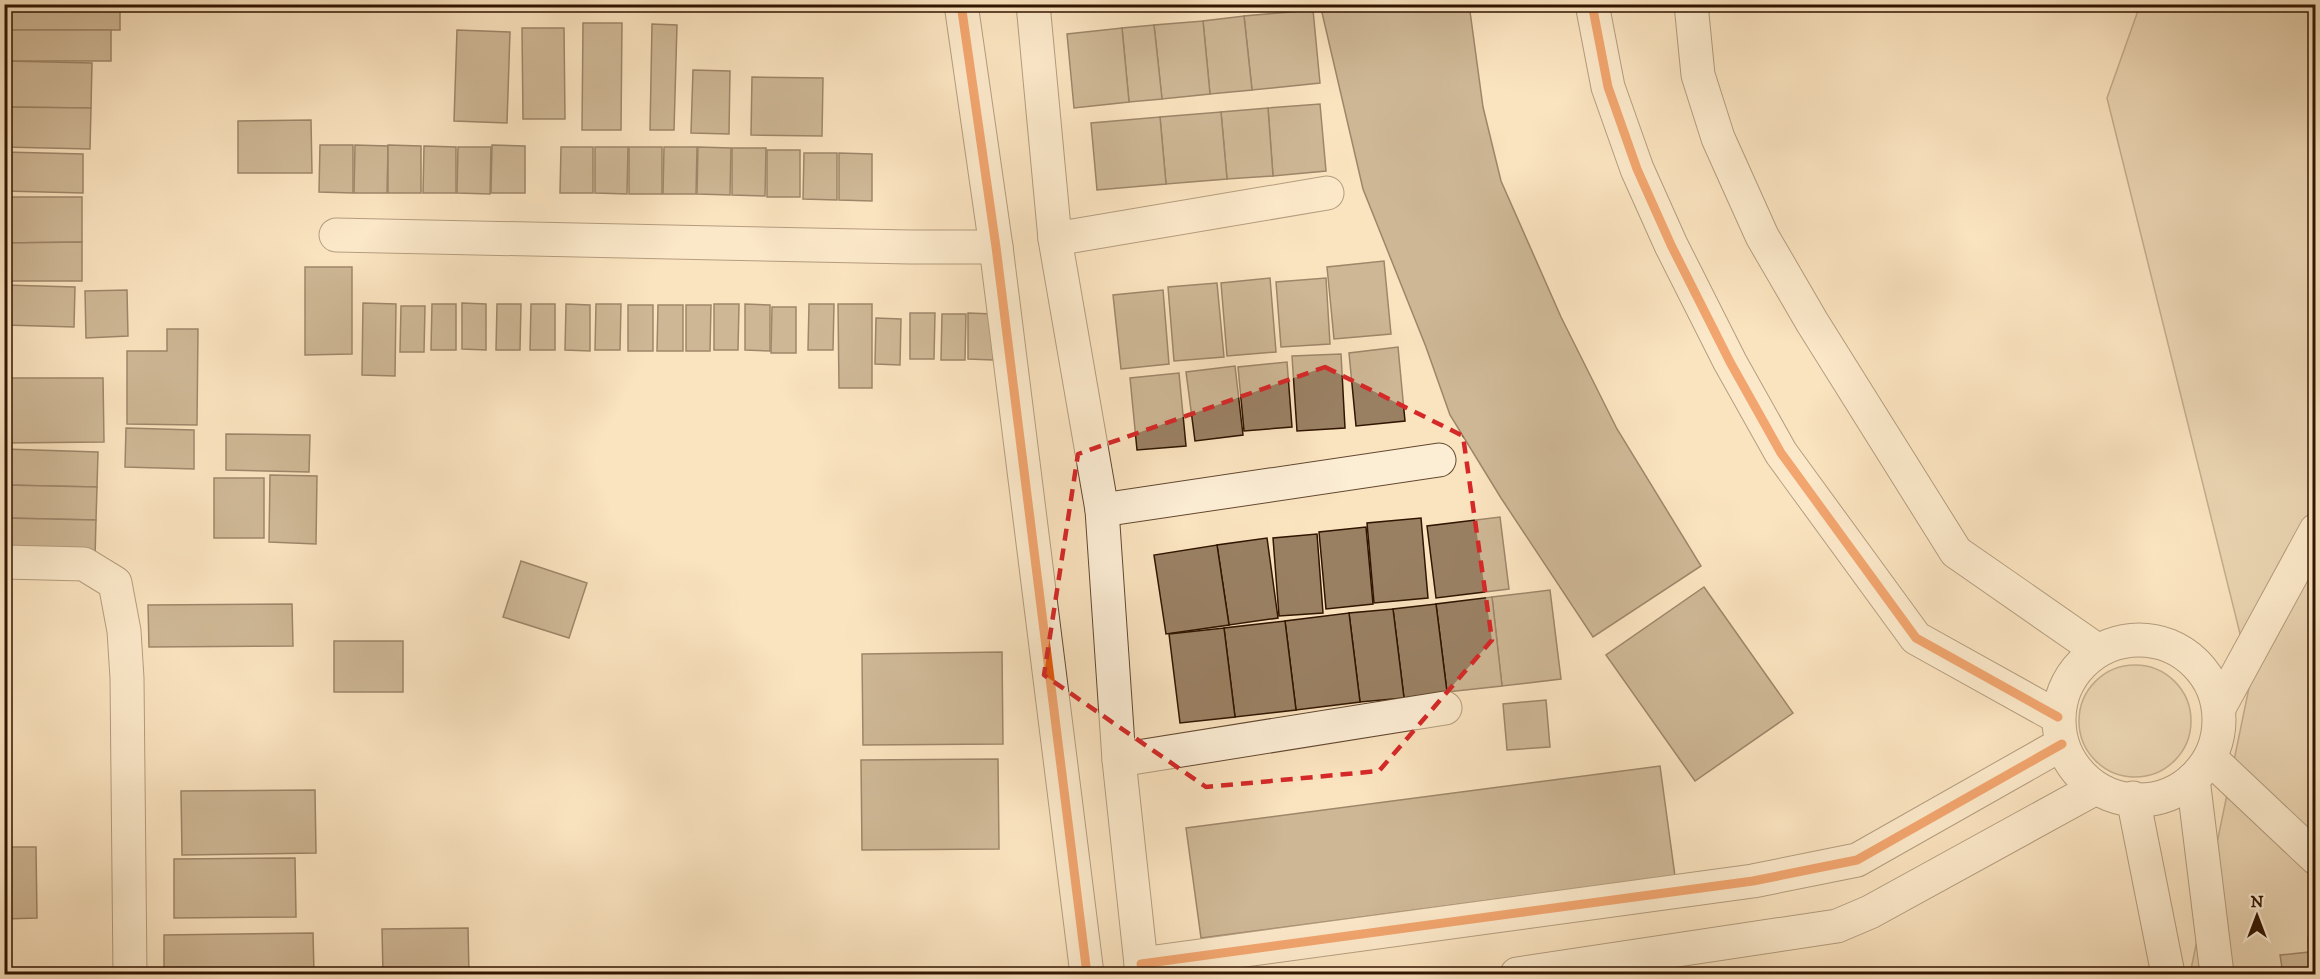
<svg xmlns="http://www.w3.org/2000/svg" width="2320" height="979" font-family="'IM FELL DW Pica',serif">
  <rect width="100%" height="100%" fill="#fae3bf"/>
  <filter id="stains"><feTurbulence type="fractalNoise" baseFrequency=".00333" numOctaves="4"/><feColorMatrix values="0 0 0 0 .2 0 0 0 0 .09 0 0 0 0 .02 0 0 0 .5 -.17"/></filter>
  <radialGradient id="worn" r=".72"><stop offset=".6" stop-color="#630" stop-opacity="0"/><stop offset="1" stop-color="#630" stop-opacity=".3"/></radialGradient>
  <g fill="#d8c09f" stroke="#846a50" stroke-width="1.5">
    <path d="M2140,5H2315V974H2190L2251,678L2107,98Z"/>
    <circle cx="2135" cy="721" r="56"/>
  </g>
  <g fill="#9a8063" stroke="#311500" stroke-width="1.5">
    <rect x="4" y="4" width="116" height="26"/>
    <path d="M1320,4H1469L1483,107L1501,181L1561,317L1617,429L1701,566L1593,637L1501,498L1450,415L1426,347L1363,189Z"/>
    <path d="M1313,10L1320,83L1252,90L1244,16Z"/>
    <path d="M1244,16L1252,90L1210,94L1203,21Z"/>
    <path d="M1203,21L1210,94L1162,99L1154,25Z"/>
    <path d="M583,23H622L621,130H582Z"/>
    <path d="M652,24L677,25L674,130H650Z"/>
    <path d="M1154,25L1162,99L1129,102L1122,28Z"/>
    <path d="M522,28H564L565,119H523Z"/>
    <path d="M1122,28L1129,102L1074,108L1067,34Z"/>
    <rect x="4" y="30" width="107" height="31"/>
    <path d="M457,30L510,32L507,123L454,121Z"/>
    <path d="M4,61L92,63L91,108L4,107Z"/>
    <path d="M693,70L730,71L729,134L691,133Z"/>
    <path d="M752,77L823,78L822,136L751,135Z"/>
    <path d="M1320,104L1326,171L1273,176L1268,108Z"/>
    <path d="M4,107L91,108L90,149L4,147Z"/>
    <path d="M1268,108L1273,176L1227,179L1221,112Z"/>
    <path d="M1221,112L1227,179L1166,184L1160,117Z"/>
    <path d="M1160,117L1166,184L1097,190L1091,123Z"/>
    <path d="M311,120L312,173H238V121Z"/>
    <path d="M320,145H353V193L319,192Z"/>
    <path d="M355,145L388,146L387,193H354Z"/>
    <path d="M388,145L421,146V193H388Z"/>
    <path d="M492,145L525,146V193H491Z"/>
    <path d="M424,146L456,147V193H423Z"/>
    <path d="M458,147H491L490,194L457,193Z"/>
    <path d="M561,147H593V193H560Z"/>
    <path d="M595,147H628L627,194L595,193Z"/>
    <rect x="629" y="147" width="33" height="47"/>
    <path d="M664,147H697L696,194H663Z"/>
    <path d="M698,147L731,148L730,195L697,194Z"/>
    <path d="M732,148H766L765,196L732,195Z"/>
    <rect x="767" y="150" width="33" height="47"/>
    <path d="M4,152L83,154V193L4,191Z"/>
    <path d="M804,153H837V200L803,199Z"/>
    <path d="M839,153L872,154V201L839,200Z"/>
    <path d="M4,197H82V242L4,243Z"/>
    <path d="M82,242V281H4V243Z"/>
    <path d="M1384,261L1391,334L1334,339L1327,267Z"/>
    <path d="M305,267H352V354L305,355Z"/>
    <path d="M1270,278L1276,352L1227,356L1221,283Z"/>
    <path d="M1326,278L1330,344L1281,347L1276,282Z"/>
    <path d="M1217,283L1224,357L1174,361L1168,287Z"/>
    <path d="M4,285L75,287L74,327L4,325Z"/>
    <path d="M127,290L128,336L86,338L85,291Z"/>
    <path d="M1163,290L1169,364L1121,369L1113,295Z"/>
    <path d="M363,303L396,304L395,376L362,375Z"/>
    <path d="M462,303L486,304V350L462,349Z"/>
    <path d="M432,304H456V350H431Z"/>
    <path d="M497,304H521L520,350H496Z"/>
    <path d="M531,304H555V350H530Z"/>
    <path d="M566,304L590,305V351L565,350Z"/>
    <path d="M596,304H621L620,350H595Z"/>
    <path d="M714,304H739L738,350H714Z"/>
    <path d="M745,304L770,305V351L745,350Z"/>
    <path d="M809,304H834L833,350H808Z"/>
    <path d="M838,304H872V388H839Z"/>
    <rect x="628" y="305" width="25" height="46"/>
    <path d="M658,305H683V351H657Z"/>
    <path d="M686,305H711L710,351H686Z"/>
    <path d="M401,306H425L424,352H400Z"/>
    <path d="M772,307H796V353H771Z"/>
    <path d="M910,313H935L934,359H910Z"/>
    <path d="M968,313L994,314L993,360L968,359Z"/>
    <path d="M942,314H966L965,360H941Z"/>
    <path d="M876,318L901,319L900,365L875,364Z"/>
    <path d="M167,329H198L197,425L127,424V351H167Z"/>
    <path d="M1398,347L1405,421L1356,426L1349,353Z"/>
    <path d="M1341,354L1345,428L1297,431L1292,356Z"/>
    <path d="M1287,362L1292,427L1244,431L1238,367Z"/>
    <path d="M1235,366L1243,435L1195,441L1186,372Z"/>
    <path d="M1179,373L1186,446L1137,450L1130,378Z"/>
    <path d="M4,378H103L104,442L4,443Z"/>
    <path d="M126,428L194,430V469L125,467Z"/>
    <path d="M226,434L310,435L309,472L226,470Z"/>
    <path d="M4,449L98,452L97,487L4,485Z"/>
    <path d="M270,475L317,476L316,544L269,542Z"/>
    <rect x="214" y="478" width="50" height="60"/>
    <path d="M4,485L97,487L96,520L4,518Z"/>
    <path d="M1500,517L1509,589L1436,598L1427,526Z"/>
    <path d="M4,518L96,520L95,558L4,556Z"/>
    <path d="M1421,518L1428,598L1374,603L1367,523Z"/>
    <path d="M1366,527L1373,604L1326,609L1319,532Z"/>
    <path d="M1317,534L1323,613L1279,616L1273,538Z"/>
    <path d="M1267,538L1278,618L1229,625L1217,545Z"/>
    <path d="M1217,545L1229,625L1166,634L1154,555Z"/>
    <path d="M521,561L587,583L569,638L503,617Z"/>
    <path d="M1704,587L1793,713L1695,781L1606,655Z"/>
    <path d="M1550,590L1561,679L1502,686L1492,597Z"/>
    <path d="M1492,597L1502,686L1447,692L1436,604Z"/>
    <path d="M292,604L293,646L149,647L148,605Z"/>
    <path d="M1436,604L1447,692L1404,698L1393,609Z"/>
    <path d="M1393,609L1404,698L1360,702L1349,613Z"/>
    <path d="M1349,613L1360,702L1296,710L1285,621Z"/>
    <path d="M1285,621L1296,710L1235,717L1224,628Z"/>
    <path d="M4,622L7,748H4Z"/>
    <path d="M1224,628L1235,717L1180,723L1169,634Z"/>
    <rect x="334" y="641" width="69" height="51"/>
    <path d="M1002,652L1003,744L863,745L862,654Z"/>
    <path d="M1546,700L1550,747L1507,750L1503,704Z"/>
    <path d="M998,759L999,849L862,850L861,760Z"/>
    <path d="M1660,766L1675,876L1201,938L1186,828Z"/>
    <path d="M315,790L316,853L182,855L181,791Z"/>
    <path d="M4,847H36L37,918L4,919Z"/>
    <path d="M295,858L296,917L174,918V859Z"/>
    <path d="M4,924H8L9,974H4Z"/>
    <path d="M468,928L469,974H383L382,929Z"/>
    <path d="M313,933L314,974H164V935Z"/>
    <path d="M2316,937V974H2283L2280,955L2309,952L2308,938Z"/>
  </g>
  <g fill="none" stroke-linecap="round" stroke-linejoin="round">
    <g stroke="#634830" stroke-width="35">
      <g id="street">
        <path d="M961,4L996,247L1087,974"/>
        <path d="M1033,4L1055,239L1102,510L1119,760L1141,964L1144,974"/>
        <path d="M1592,4L1608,87L1637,169L1671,245L1730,362L1781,453L1916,638L2058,717"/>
        <path d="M1691,4L1698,75L1718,138L1762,236L1812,322L1956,552L2097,650"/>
        <path d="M336,235L910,247H996"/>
        <path d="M1055,239L1327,193"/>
        <path d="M1102,510L1439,460"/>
        <path d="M4,562L84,564L115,583L124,631L127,678L130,974"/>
        <circle cx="2139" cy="720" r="80"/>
        <path d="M2219,708L2316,530"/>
        <path d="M2210,758L2316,858"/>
        <path d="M1119,760L1445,708"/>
        <path d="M2193,779L2217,974"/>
        <path d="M2133,798L2168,974"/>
        <path d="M1141,964L1753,881L1857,860L2062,744"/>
        <path d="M1517,974L1837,926L1870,912L2094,789"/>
      </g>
    </g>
    <use href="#street" stroke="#fcedd5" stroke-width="33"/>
    <g stroke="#fcedd5" stroke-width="13">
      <g id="cycleway">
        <path d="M961,4L996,247L1087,974"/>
        <path d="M1592,4L1608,87L1637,169L1671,245L1730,362L1781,453L1916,638L2058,717"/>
        <path d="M1141,964L1753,881L1857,860L2062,744"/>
      </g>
    </g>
    <use href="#cycleway" stroke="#e8590c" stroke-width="9"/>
  </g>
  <path d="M0 0H2320V979H0ZM1325,367L1463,436L1492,640L1379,771L1206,787L1044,675L1078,454Z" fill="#fae3bf" fill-opacity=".55" fill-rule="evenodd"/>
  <path fill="none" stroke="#d62828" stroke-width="4.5" stroke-dasharray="12 8" stroke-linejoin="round" d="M1325,367L1463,436L1492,640L1379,771L1206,787L1044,675L1078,454Z"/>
  <rect width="2320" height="979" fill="none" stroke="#fae3bf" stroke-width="24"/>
  <rect x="6" y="6" width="2308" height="967" fill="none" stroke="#311500" stroke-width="3"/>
  <rect x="12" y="12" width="2296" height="955" fill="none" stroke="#311500" stroke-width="1.5"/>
  <g transform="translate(2257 916)" stroke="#fcedd5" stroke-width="4.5" paint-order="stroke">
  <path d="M0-4.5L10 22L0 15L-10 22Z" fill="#311500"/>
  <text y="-9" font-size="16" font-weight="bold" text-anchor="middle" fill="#311500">N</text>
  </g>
  <rect width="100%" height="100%" filter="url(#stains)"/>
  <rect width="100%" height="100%" fill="url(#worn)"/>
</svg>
